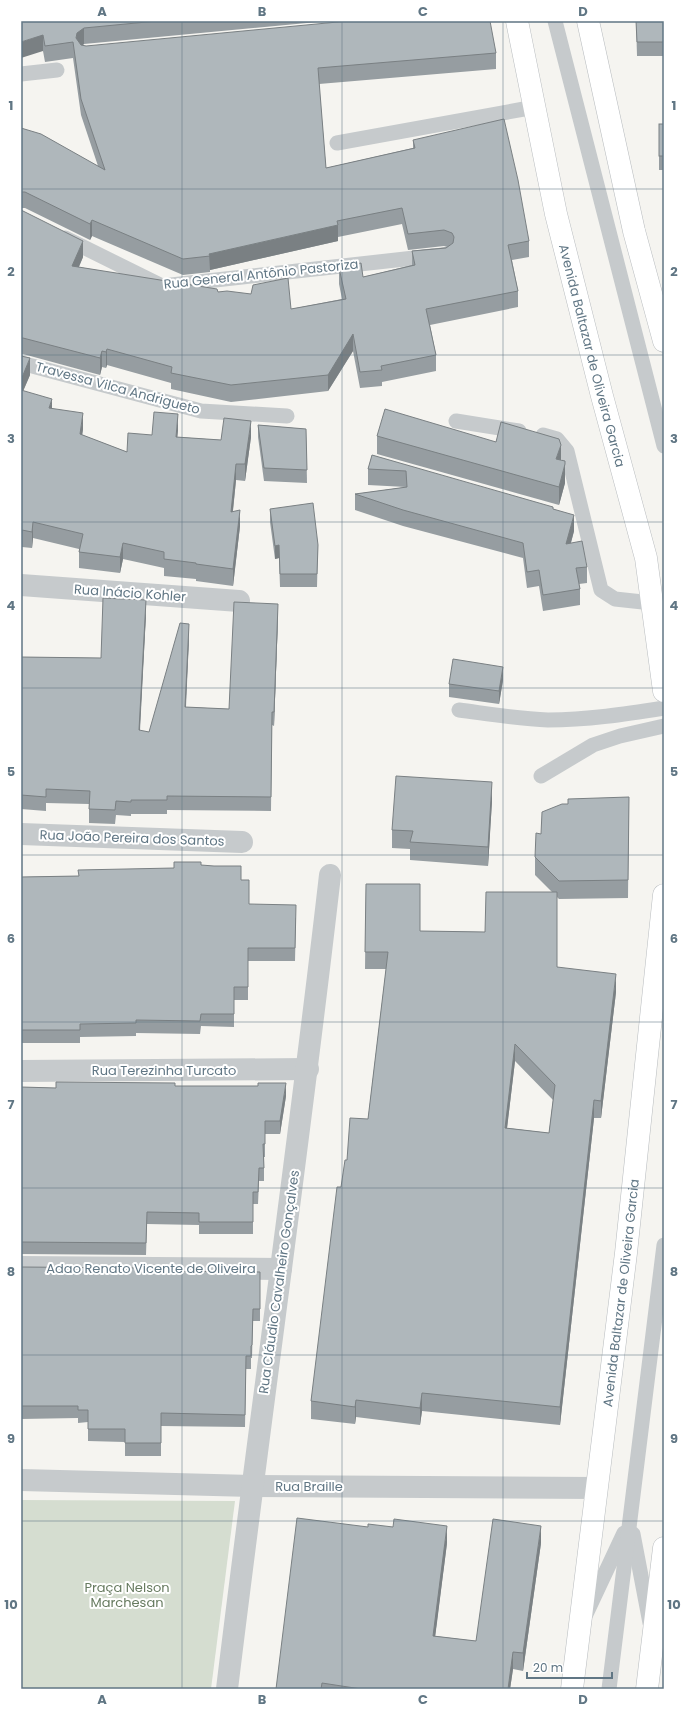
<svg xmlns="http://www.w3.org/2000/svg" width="685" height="1710" font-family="Poppins,sans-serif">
  <rect width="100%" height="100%" fill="#f5f4f0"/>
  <path fill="#d5ddd0" d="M21,1500L235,1501L211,1689H21Z"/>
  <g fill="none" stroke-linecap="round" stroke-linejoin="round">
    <g stroke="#b8bcbf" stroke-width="23">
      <g id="primary">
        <path id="s1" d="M517,21L556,214L602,396L646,558L664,691"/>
        <path d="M588,21L634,231L664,341"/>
        <path id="s2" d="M572,1689L626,1253L664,895"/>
        <path d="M647,1689L664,1548"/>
      </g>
    </g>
    <g stroke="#c6cacc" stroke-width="15">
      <path d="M555,21L664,446"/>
      <path d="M21,74L57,70"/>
      <path d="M337,143L535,107"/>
      <path d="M65,238L162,286L432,256"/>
      <path d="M21,363L201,411L287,416"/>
      <path d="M456,421L519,431"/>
      <path d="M543,435L557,439L567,451L601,590L615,599L652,603"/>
      <path d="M459,710C489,714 518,719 548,720C587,720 626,714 664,708"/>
      <path d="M541,776L593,745L620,736L664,726"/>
      <path d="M633,1534L650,1623"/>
      <path d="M586,1614L624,1533"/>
      <path d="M609,1689L664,1245"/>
    </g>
    <g stroke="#c6cacc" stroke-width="22">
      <path d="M21,585L239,601"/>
      <path d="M21,834L242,842"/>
      <path d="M21,1071L308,1069"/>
      <path d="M21,1267L281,1269"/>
      <path d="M21,1480L252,1486L596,1488"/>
      <path d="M227,1689C260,1417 299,1147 330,875"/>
    </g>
    <use href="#primary" stroke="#fff" stroke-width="22"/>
  </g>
  <g fill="#969da1" fill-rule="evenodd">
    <path d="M21,21H328L84,44L83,45L86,46L496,53V69L319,84L326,168L413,148V140L529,241V257L512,260L518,291V307L430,325L436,355V371L382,382V386L360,388L353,351L328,391L231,402L171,389V383L107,365L106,368L102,367L100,375L23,354H21V210L83,257L79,267L218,292L291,309L342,299L339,284V268L363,277L412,265V251L447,247L444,246L408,250L402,224L338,237V241L210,270V272L183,275L92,236L90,240L25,208H21V128L98,166L81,115L73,58L45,62L43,51Z"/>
    <path d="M636,21H664V56H637Z"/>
    <rect x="659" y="124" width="5" height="46"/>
    <path d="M21,356L30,375L23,391L83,429L82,435L127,452L152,435L178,430L177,437L221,440L251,437L245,481L236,480L233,511L240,526L233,586L196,581V579L164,576V568L123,559L120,573L79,568V549L33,538L32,548L22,547L21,555Z"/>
    <path d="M258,425L306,429L307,483L264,481L258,437Z"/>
    <path d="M377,436L561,460L565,483L559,505L377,454Z"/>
    <path d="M372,455L553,509L574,531L571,543L587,567V583L579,584L580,589V605L543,611L539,586L527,588L523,558L403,526L355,510V494L406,487L368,485V469Z"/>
    <path d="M270,509L318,545L317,587H280L279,558L275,559L270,522Z"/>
    <path d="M146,614L140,731L149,732L189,638L186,707L229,709L278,618L274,726L272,725L271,811L167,810V814H131V816L116,815L115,824L89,823V804L46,803V811L21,809V657L101,658Z"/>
    <path d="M503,680L499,704L449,697V684Z"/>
    <path d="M629,797L628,898L559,899L557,897V967L616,992L601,1118H594L560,1425L422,1411L420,1425L356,1417L355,1424L311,1419V1401L341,1187L347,1160L368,1119L386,969H365L366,884L420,931L485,932L552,892L535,875V857L541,834L568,804ZM515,1061L553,1100L549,1133L507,1128Z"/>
    <path d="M492,801L488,866L410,860V849L392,848V830Z"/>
    <path d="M201,865L241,880L249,904L296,918L295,961H248V1000H234V1027L201,1026L200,1034L136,1033V1036L80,1037V1043H21V877L78,876L174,868Z"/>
    <path d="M175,1086L286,1096L280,1134H265V1157H264V1181H259L258,1204H253V1234H199V1225L147,1224L146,1255L21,1254V1087L56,1088Z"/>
    <path d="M21,1267L146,1271L260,1272V1321H253L252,1358H251V1369H246L245,1427L161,1426V1456H125V1442L88,1441V1422L78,1423V1418L21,1419Z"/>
    <path d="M447,1543L435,1636L476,1641L541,1543L523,1671L513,1669L510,1689H276Z"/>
  </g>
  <g fill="#7a8083">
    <path d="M84,28V44L77,49L76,38L77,33Z"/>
    <path d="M43,35V51L21,58V42Z"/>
    <path d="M92,220V236L90,240V224Z"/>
    <path d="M338,225V241L210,270L209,254Z"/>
    <path d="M83,241V257L72,282V266Z"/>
    <path d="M353,334V351L328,391V375Z"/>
    <path d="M107,349V365L106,368V352Z"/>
    <path d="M102,351V367L100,375V358Z"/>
    <path d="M30,358V375L21,396V380Z"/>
    <path d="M52,399V415L49,408Z"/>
    <path d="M83,413V429L80,451V434Z"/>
    <path d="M178,414V430L176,453V437Z"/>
    <path d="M251,421V437L245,481V464Z"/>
    <path d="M561,445V463L556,459Z"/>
    <path d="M236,464V480L231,528V512Z"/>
    <path d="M565,464V483L559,505V487Z"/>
    <path d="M240,510V526L233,586V569Z"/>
    <path d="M574,515V531L566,560V544Z"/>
    <path d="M33,522V538L32,548V532Z"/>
    <path d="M22,530V547L21,555V539Z"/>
    <path d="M123,543V559L120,573V557Z"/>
    <path d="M279,545V558L275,559V546Z"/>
    <path d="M146,600V614L139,744V730Z"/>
    <path d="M278,604V618L274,726V712Z"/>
    <path d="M189,624V638L185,721V707Z"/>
    <path d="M503,667V680L499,704V691Z"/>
    <path d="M492,782V801L488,866V847Z"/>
    <path d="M616,974V992L601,1118V1101Z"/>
    <path d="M515,1044V1061L505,1145V1128Z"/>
    <path d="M286,1083V1096L280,1134V1121Z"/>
    <path d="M594,1100V1118L560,1425V1407Z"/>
    <path d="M422,1393V1411L420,1425V1408Z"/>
    <path d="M356,1400V1417L355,1424V1407Z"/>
    <path d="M447,1526V1543L433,1654V1636Z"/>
    <path d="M541,1526V1543L523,1671V1653Z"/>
    <path d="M513,1652V1669L510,1689H508Z"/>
  </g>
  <g fill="#afb7bb" stroke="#7a8083" fill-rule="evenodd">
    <path d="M21,21H157L84,28L77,33L76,38L81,45L86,46L348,21H490L496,53L318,68L326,168L415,148L413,140L504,119L518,180L529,241L508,245L518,291L426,309L436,355L381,366L382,370L360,372L353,334L328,375L231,385L171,373L172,367L107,349L106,352L102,351L100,358L23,338H21V210L83,241L72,266L217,289L218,292L227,291L251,294L253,285L288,278L291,309L346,299L339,268L361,263L363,277L415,265L412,251L446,248L453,243L454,237L452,233L444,230L408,234L402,208L337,221L338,225L209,254L210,256L183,259L92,220L90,224L25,192H21V128L41,134L105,170L81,99L73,42L45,46L43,35L21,42Z"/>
    <path d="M636,21H664V42H637Z"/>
    <rect x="659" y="124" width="5" height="32"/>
    <path d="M21,356L30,358L21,380Z"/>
    <path d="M21,390L52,399L49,408L83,413L80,434L127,452L128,433L152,435L154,412L178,414L176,437L221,440L224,418L251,421L245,464H236L231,512L240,510L233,569L196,564V563L164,559V552L123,543L120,557L79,552L83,534L33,522L32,532L22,530L21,539Z"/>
    <path d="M385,409L496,442L501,422L559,439L561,445L556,459L565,461V464L559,487L377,436Z"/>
    <path d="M258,425L306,429L307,470L264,468Z"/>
    <path d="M372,455L553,507V509L574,515L566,544L582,541L587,567L576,568L580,589L543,595L539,570L527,572L523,543L403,510L355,494L407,487L406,471L368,469Z"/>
    <path d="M313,503L318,545L317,574H280L279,545L275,546L270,509Z"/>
    <path d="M103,598L146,600L139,730L149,732L180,623L189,624L185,707L229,709L234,602L278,604L274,712H272L271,797L167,796V800H131V802L116,801L115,810L89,809L90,791L46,789V797L21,795V657L101,658Z"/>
    <path d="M453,659L503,667L499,691L449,684Z"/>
    <path d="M396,776L492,782L488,847L410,842L413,831L392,830Z"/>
    <path d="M629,797L628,880L559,881L535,857L536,833L541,834L542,812L562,804H568V799Z"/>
    <path d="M174,862H201V865L214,866H241V880H249V904L296,905L295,948H248V987H234V1014H201L200,1021L136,1020V1023L80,1024V1030H21V877L79,876L78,870L174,868Z"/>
    <path d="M366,884H420V931L485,932L486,892H557V967L616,974L601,1101L594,1100L560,1407L422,1393L420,1408L356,1400L355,1407L311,1401L337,1187H341L345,1160H347L350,1118L368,1119L388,952H365ZM515,1044L555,1085L549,1133L505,1128Z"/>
    <path d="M56,1082L175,1083V1086H258V1083H286L280,1121H265V1144H263L264,1168H259L258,1192H253V1222H199V1213L147,1212L146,1243L21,1242V1087L56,1088Z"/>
    <path d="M21,1267L146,1268V1271L260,1272V1309H253L252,1345L251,1346V1356H246L245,1415L161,1413V1443H125V1429H88V1410H78V1406H21Z"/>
    <path d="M297,1518L368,1527V1524L393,1527L394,1519L447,1526L433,1636L476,1641L493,1519L541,1526L523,1653L513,1652L508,1689H361L322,1683L321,1689H276Z"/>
  </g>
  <path fill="none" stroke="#607684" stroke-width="1" stroke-opacity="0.55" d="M182,21V1689M342,21V1689M503,21V1689M21,189H664M21,355H664M21,522H664M21,688H664M21,855H664M21,1022H664M21,1188H664M21,1355H664M21,1521H664"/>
  <g text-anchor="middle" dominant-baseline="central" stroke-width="4" stroke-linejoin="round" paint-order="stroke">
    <g font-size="13" fill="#607684" stroke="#fff">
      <text transform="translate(261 274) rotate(-6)">Rua General Antônio Pastoriza</text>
      <text stroke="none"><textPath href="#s1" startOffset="343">Avenida Baltazar de Oliveira Garcia</textPath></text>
      <text transform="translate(118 388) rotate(15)">Travessa Vilca Andrigueto</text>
      <text transform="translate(130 593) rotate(4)">Rua Inácio Kohler</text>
      <text transform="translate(132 838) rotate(2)">Rua João Pereira dos Santos</text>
      <text x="164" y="1070">Rua Terezinha Turcato</text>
      <text x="151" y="1268">Adao Renato Vicente de Oliveira</text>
      <text transform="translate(279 1282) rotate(-82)">Rua Cláudio Cavalheiro Gonçalves</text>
      <text stroke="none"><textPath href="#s2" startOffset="399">Avenida Baltazar de Oliveira Garcia</textPath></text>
      <text x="309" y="1486">Rua Braille</text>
    </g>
    <g font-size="13" fill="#677b60" stroke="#fff">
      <text x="127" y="1587">Praça Nelson<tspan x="127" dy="15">Marchesan</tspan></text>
    </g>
  </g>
  <rect width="685" height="1710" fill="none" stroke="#ffffff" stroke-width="44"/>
  <path d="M527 1672v6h85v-6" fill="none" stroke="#607684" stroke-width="2"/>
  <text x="533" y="1672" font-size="12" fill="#607684" stroke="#ffffff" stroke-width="3" paint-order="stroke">20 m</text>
  <rect x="22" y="22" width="641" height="1666" fill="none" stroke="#607684" stroke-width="1.5"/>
  <g font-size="13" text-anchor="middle" font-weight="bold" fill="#607684">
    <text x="102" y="16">A</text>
    <text x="262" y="16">B</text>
    <text x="423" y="16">C</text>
    <text x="583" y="16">D</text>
    <text x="11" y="110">1</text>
    <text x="674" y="110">1</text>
    <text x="11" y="276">2</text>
    <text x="674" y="276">2</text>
    <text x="11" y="443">3</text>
    <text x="674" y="443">3</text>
    <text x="11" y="610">4</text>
    <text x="674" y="610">4</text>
    <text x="11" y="776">5</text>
    <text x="674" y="776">5</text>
    <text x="11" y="943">6</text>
    <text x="674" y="943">6</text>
    <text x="11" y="1109">7</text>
    <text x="674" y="1109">7</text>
    <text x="11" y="1276">8</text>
    <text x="674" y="1276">8</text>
    <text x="11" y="1443">9</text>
    <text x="674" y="1443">9</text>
    <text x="11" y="1609">10</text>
    <text x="674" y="1609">10</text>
    <text x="102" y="1704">A</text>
    <text x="262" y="1704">B</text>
    <text x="423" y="1704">C</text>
    <text x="583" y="1704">D</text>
  </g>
</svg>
